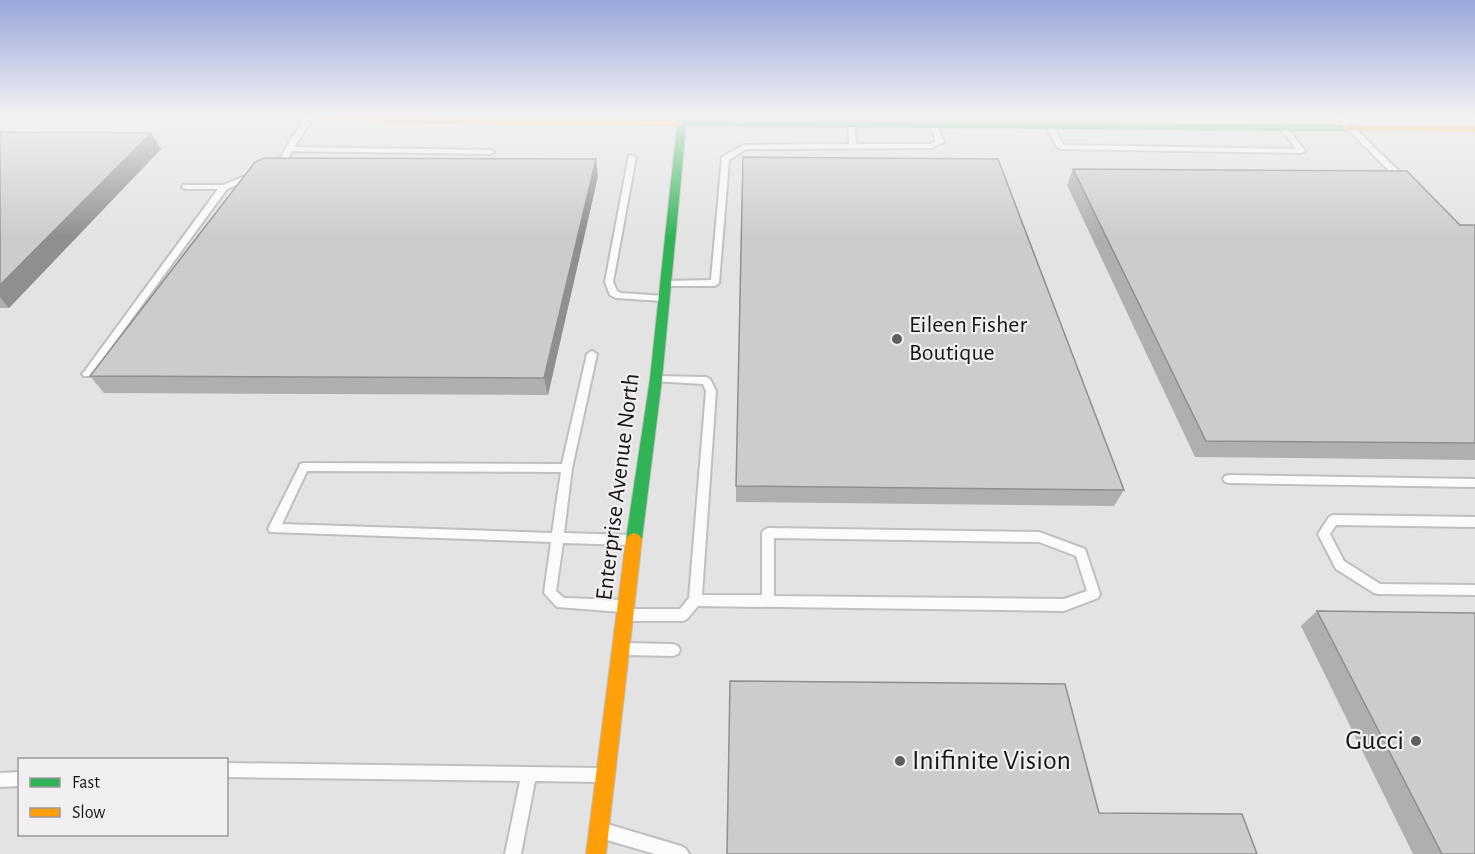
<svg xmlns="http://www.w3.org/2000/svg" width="1475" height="854" font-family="'Alegreya Sans',sans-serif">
  <rect width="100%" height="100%" fill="#e4e3e4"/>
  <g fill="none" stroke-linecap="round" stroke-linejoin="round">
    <g stroke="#c0bfc0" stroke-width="4">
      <g id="lane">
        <path d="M307,117H314L294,147L490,150L494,152L490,154L292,151L283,168L273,170L272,168L277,165L290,140Z"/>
        <path d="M1336,117H1343L1406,178V182H1400Z"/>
        <path d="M851,122L854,124L856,144H930L936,141L930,124L933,122L936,124L944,142L931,148L746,149L729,160L719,283L715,286H662L661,284L665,281L711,280L722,157L744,145L849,144L848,124Z"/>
        <path d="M1050,124L1054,126L1063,145L1296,149L1279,126L1283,124L1285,125L1305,151L1301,153L1061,149L1057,147L1046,126Z"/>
        <path d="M629,155L636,157L613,282L617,291L621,293L665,296L667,298L665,300L662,301L616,298L610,295L605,282Z"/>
        <path d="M250,174L257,176L227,189L90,376H84L82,374L84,372L218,189H186L182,187L183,185H223Z"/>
        <path d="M592,351L597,354L572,468L564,533L631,535L635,537L637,540L635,543L631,545L563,543L556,591L564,598L622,600L626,602L628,606L626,610L622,612L557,607L544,593L551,542L270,532L268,529L299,467L300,464L304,463L562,464L587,354ZM307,471L561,472L552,533L282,524Z"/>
        <path d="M656,376L706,377L710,379L716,391L702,595H762V533L764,530L768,528L1039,532L1085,549L1100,594L1098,598L1064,611L698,606L687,619L683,621H629L625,619L623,615L625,611L629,609H680L689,598L706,391L703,384L652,381L651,379L652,377ZM774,538L1039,542L1076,556L1087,591L1064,599L774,596Z"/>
        <path d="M1229,475L1475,479V487L1229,483L1225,482L1223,479L1225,476Z"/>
        <path d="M1333,515L1475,517V527L1336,525L1330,534L1344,561L1380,584L1475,585V595L1378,594L1374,593L1336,569L1318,534L1329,517Z"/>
        <path d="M625,643L673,644L678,646L680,650L678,654L673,656L625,655L620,653L618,649L620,645Z"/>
        <path d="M226,763L600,768L605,770L607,775L605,780L600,782L535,781L521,854H505L520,781L226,777Z"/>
        <path d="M20,772V786L0,787V773Z"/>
        <path d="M607,824L681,846L686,849L689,854H655L607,840L602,837L599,832L602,827Z"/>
      </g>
    </g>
    <g stroke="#c0bfc0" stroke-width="2">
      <path id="fast" d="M679,120L1347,125L1352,128L1347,131L686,126L662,379L642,539L639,543L634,545L629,543L626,539L650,379L677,125L675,123Z"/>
    </g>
    <g stroke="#c0bfc0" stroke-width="2">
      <g id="slow">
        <path d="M321,117L679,120L683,123L679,126L500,125L325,120Z"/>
        <path d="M1347,125L1475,126V132L1344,130L1342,128Z"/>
        <path d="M634,533L639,535L642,539L606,854H586L626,539L629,535Z"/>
      </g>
    </g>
    <use href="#lane" fill="#fbfbfb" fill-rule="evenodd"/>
    <use href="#fast" fill="#30b455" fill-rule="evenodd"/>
    <use href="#slow" fill="#ff9f0a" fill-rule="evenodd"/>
  </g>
  <g fill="#afafaf">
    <path d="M0,132L151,133L161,149L9,308H0Z"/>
    <path d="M1073,169L1460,225H1475V460L1195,457L1067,185Z"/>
    <path d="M598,176L548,395L104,393L90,376Z"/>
    <path d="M736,486L1124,490L1114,506L736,502Z"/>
    <path d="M1317,611L1475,854H1413L1301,626Z"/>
  </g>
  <g fill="#8f8f8f">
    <path d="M151,133L161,149L9,308L0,297V285Z"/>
    <path d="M596,159L598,176L548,395L544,378Z"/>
  </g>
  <g fill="#ccc" stroke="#8f8f8f" stroke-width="1.5">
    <path d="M0,132L151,133L0,285Z"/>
    <path d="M743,157L998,159L1124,490L736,486Z"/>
    <path d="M264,158L596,159L544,378L90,376L255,162Z"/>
    <path d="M1073,169L1407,171L1460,225H1475V443L1206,441Z"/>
    <path d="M1317,611L1475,613V854H1442Z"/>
    <path d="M730,681L1065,684L1099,813L1242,814L1257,854H727Z"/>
  </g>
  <linearGradient id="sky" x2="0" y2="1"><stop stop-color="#99a7d9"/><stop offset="0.49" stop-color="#f3f2f3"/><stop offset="1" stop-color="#f3f2f3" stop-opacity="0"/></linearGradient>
  <rect width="1475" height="237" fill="url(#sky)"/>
  <g fill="#5f5e5f" stroke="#f2eff2" stroke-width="2">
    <circle cx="897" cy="339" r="6"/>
    <circle cx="1416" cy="741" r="6"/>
    <circle cx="900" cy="761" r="6"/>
  </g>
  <g text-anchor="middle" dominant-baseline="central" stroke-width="4.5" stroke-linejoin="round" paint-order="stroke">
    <g font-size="24" fill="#181718" stroke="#f2eff2" text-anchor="start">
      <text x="909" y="325">Eileen Fisher<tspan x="909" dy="28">Boutique</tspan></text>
    </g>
    <g font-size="24" fill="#181718" stroke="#f2eff2">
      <text transform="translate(618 487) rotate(-83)">Enterprise Avenue North</text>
    </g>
    <g font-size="28" fill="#181718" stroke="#f2eff2" text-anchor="end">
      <text x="1404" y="741">Gucci</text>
      <text x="912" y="761" text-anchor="start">Inifinite Vision</text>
    </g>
  </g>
  <rect x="18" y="758" width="210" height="78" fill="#f2eff2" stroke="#9b999b" stroke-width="1.5"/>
  <rect x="30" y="778" width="30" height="9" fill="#30b455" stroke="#9b999b" stroke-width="1.5"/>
  <text x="72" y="788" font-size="18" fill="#181718">Fast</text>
  <rect x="30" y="808" width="30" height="9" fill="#ff9f0a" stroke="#9b999b" stroke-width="1.5"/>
  <text x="72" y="818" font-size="18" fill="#181718">Slow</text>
</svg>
